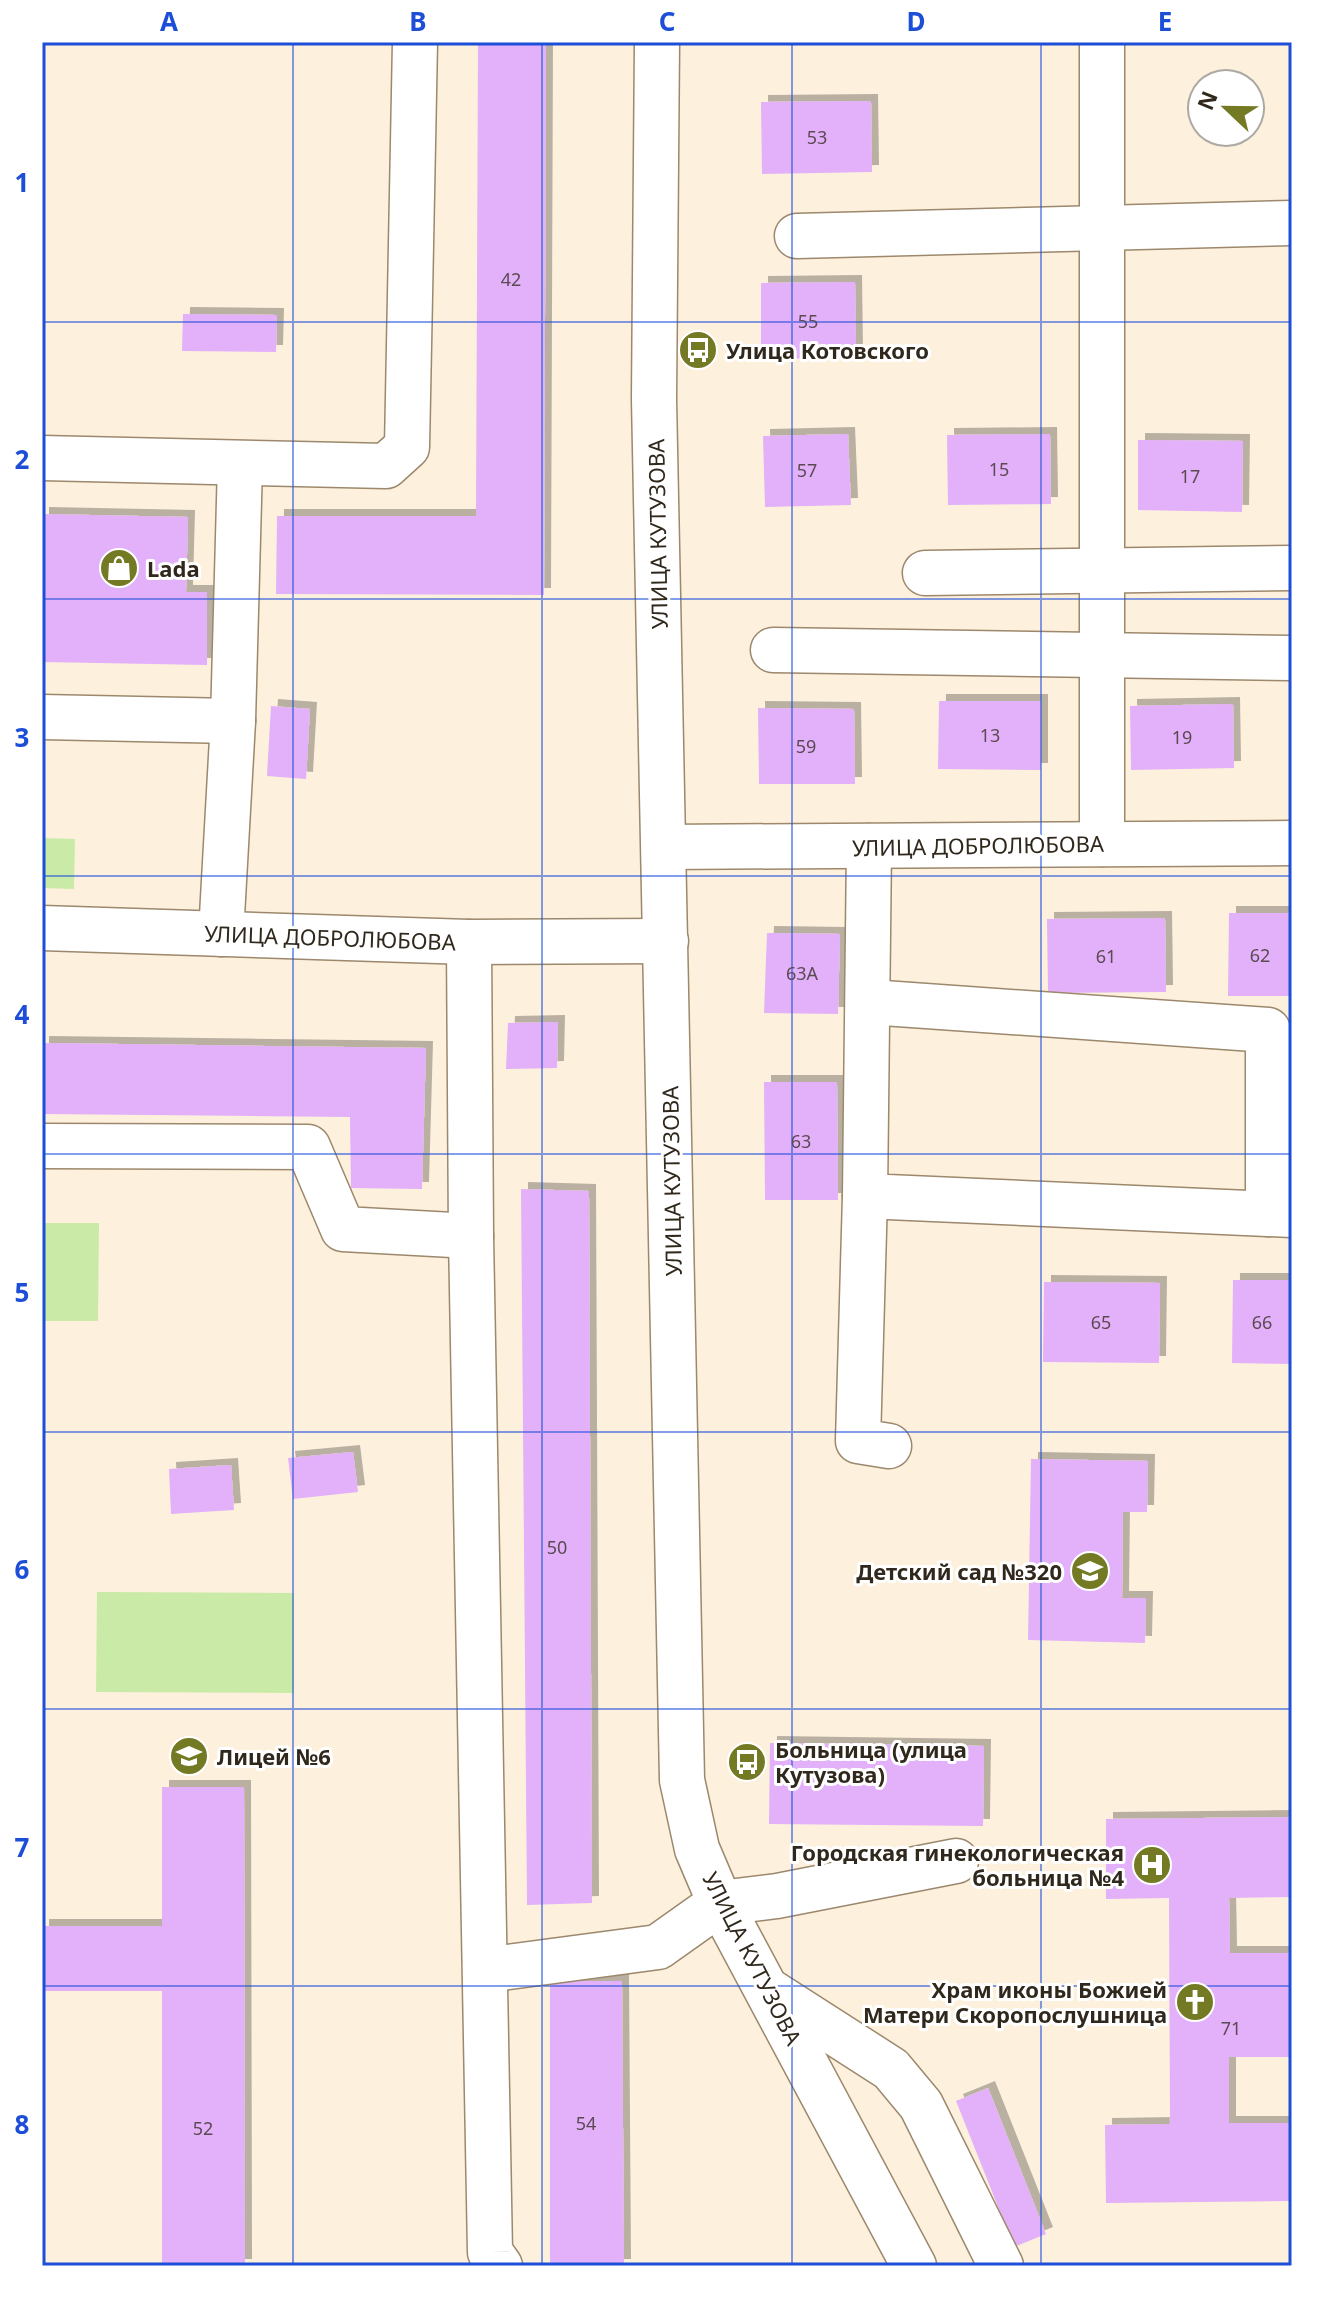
<svg xmlns="http://www.w3.org/2000/svg" width="1334" height="2308" font-family="'Noto Sans',sans-serif">
  <defs>
    <filter id="shadow"><feDropShadow dx="7" dy="-7" stdDeviation="0" flood-color="#0004"/></filter>
  </defs>
  <rect width="100%" height="100%" fill="#fdf0dd"/>
  <g fill="#caeaa7">
    <path d="M42,838L75,839L74,889L42,888Z"/>
    <path d="M42,1223H99L98,1321H42Z"/>
    <path d="M97,1592L294,1593V1693L96,1692Z"/>
  </g>
  <g fill="#e2b1f9" filter="url(#shadow)">
    <path d="M478,42H546L544,595L276,594L277,516H476Z"/>
    <path d="M871,101L872,172L762,174L761,102Z"/>
    <path d="M855,282L856,358L761,359V283Z"/>
    <path d="M183,314L277,315L276,352L182,351Z"/>
    <path d="M848,434L851,505L765,507L763,436Z"/>
    <path d="M1050,434L1051,504L948,505L947,435Z"/>
    <path d="M1138,440L1243,441L1242,512L1138,510Z"/>
    <path d="M42,514L188,517L186,592H207V665L42,662Z"/>
    <path d="M939,701H1041V770L938,769Z"/>
    <path d="M1233,704L1234,768L1131,770L1130,706Z"/>
    <path d="M271,706L310,709L306,779L267,776Z"/>
    <path d="M758,708L854,709L855,784H759Z"/>
    <path d="M1229,913H1292V996H1228Z"/>
    <path d="M1165,918L1166,992L1048,993L1047,919Z"/>
    <path d="M767,933L840,934L838,1014L764,1013Z"/>
    <path d="M558,1022L557,1068L506,1069L508,1023Z"/>
    <path d="M42,1043L426,1048L422,1189L351,1188L350,1117L42,1114Z"/>
    <path d="M764,1082H837L838,1200H765Z"/>
    <path d="M521,1189L589,1191L592,1903L527,1905Z"/>
    <path d="M1233,1280H1292V1364L1232,1363Z"/>
    <path d="M1044,1282L1160,1283L1159,1363L1043,1362Z"/>
    <path d="M353,1452L358,1492L293,1499L288,1458Z"/>
    <path d="M1031,1459L1148,1461L1147,1512H1123L1122,1598H1146L1145,1643L1028,1640Z"/>
    <path d="M231,1465L234,1510L171,1514L169,1469Z"/>
    <path d="M770,1743L984,1746L983,1826L769,1824Z"/>
    <path d="M162,1787H244L245,2266H162V1991H42V1926H162Z"/>
    <path d="M1292,1817V1897L1229,1898L1230,1953H1292V2057H1229V2123H1292V2201L1106,2203L1105,2125L1170,2124L1169,1898L1106,1899V1819Z"/>
    <path d="M550,1981H622L624,2266H550Z"/>
    <path d="M988,2088L1046,2234L1014,2247L956,2101Z"/>
  </g>
  <g fill="none" stroke-linecap="round" stroke-linejoin="round">
    <g stroke="#9c886c" stroke-width="47">
      <g id="minor">
        <path d="M657,42L654,399L682,1780L697,1849L720,1903L914,2266"/>
        <path d="M797,236L1292,223"/>
        <path d="M42,458L386,466L407,447L415,42"/>
        <path d="M925,573L1292,568"/>
        <path d="M773,650L1292,658"/>
        <path d="M42,717L233,721"/>
        <path d="M1102,844V42"/>
        <path d="M869,846L865,1196L1292,1215"/>
        <path d="M664,847L1292,843"/>
        <path d="M42,928L469,942L666,941"/>
        <path d="M221,934L233,721L240,464"/>
        <path d="M469,942L471,1236L490,2252L500,2266"/>
        <path d="M869,1002L1268,1030V1214"/>
        <path d="M42,1146L308,1147L343,1229L471,1236"/>
        <path d="M865,1196L858,1441L889,1446"/>
        <path d="M486,1970L658,1947L720,1903L777,1896L956,1861"/>
        <path d="M771,1992L891,2069L921,2105L1001,2266"/>
      </g>
    </g>
    <use href="#minor" stroke="#fff" stroke-width="44"/>
  </g>
  <path fill="none" stroke="#1d4ed8" stroke-width="2" stroke-opacity="0.55" d="M293,42V2266M542,42V2266M792,42V2266M1041,42V2266M42,322H1292M42,599H1292M42,876H1292M42,1154H1292M42,1432H1292M42,1709H1292M42,1986H1292"/>
  <defs>
    <g id="bus-disc" transform="scale(2)"><circle r="9.5" fill="#747923" stroke="#fff"/><path d="M-5-6H5V4H4V6H2V4H-2V6H-4V4H-5ZM-3.5-4V0h7V-4ZM-3.5 1.2v1.5H-2V1.2ZM2 1.2v1.5H3.5V1.2Z" fill="#fff"/></g>
    <g id="shop-disc" transform="scale(2)"><circle r="9.5" fill="#747923" stroke="#fff"/><path d="M-5-2.5h2.3a2.7 3.5 0 0 1 5.4 0H5L5.5 6h-11ZM-1.5-2.5h3a1.5 2.3 0 0 0-3 0Z" fill="#fff"/></g>
    <g id="school-disc" transform="scale(2)"><circle r="9.5" fill="#747923" stroke="#fff"/><path d="M0-5L7-2L0 1L-7-2ZM-4 1L0 2.5L4 1V4Q0 6-4 4Z" fill="#fff"/></g>
    <g id="hospital-disc" transform="scale(2)"><circle r="9.5" fill="#747923" stroke="#fff"/><path d="M-5-5h3v3.5h4V-5h3V5h-3V1.5h-4V5h-3Z" fill="#fff"/></g>
    <g id="church-disc" transform="scale(2)"><circle r="9.5" fill="#747923" stroke="#fff"/><path d="M-1.2-6h2.4v3.5h3.3v2.4h-3.3V6h-2.4V-.1h-3.3v-2.4h3.3Z" fill="#fff"/></g>
  </defs>
  <g fill-rule="evenodd">
    <use href="#bus-disc" x="698" y="350"/>
    <use href="#shop-disc" x="119" y="568"/>
    <use href="#school-disc" x="1090" y="1571"/>
    <use href="#school-disc" x="189" y="1756"/>
    <use href="#bus-disc" x="747" y="1762"/>
    <use href="#hospital-disc" x="1152" y="1865"/>
    <use href="#church-disc" x="1195" y="2002"/>
  </g>
  <g text-anchor="middle" dominant-baseline="central" stroke-width="6" stroke-linejoin="round" paint-order="stroke">
    <g font-size="18" fill="#5c4a53">
      <text x="817" y="137">53</text>
      <text x="511" y="279">42</text>
      <text x="808" y="321">55</text>
      <text x="999" y="469">15</text>
      <text x="807" y="470">57</text>
      <text x="1190" y="476">17</text>
      <text x="990" y="735">13</text>
      <text x="1182" y="737">19</text>
      <text x="806" y="746">59</text>
      <text x="1260" y="955">62</text>
      <text x="1106" y="956">61</text>
      <text x="802" y="973">63А</text>
      <text x="801" y="1141">63</text>
      <text x="1101" y="1322">65</text>
      <text x="1262" y="1322">66</text>
      <text x="557" y="1547">50</text>
      <text x="1231" y="2028">71</text>
      <text x="586" y="2123">54</text>
      <text x="203" y="2128">52</text>
    </g>
    <g font-size="22" font-weight="bold" fill="#30281c" stroke="#fff" text-anchor="start">
      <text x="726" y="350">Улица Котовского</text>
      <text x="147" y="568">Lada</text>
      <text x="1062" y="1571" text-anchor="end">Детский сад №320</text>
      <text x="775" y="1749">Больница (улица<tspan x="775" dy="25">Кутузова)</tspan></text>
      <text x="217" y="1756">Лицей №6</text>
      <text x="1124" y="1852" text-anchor="end">Городская гинекологическая<tspan x="1124" dy="25">больница №4</tspan></text>
      <text x="1167" y="1989" text-anchor="end">Храм иконы Божией<tspan x="1167" dy="25">Матери Скоропослушница</tspan></text>
    </g>
    <g font-size="22" fill="#30281c" stroke="#fff">
      <text transform="translate(657 534) rotate(-91)">УЛИЦА КУТУЗОВА</text>
      <text transform="translate(978 845) rotate(-1)">УЛИЦА ДОБРОЛЮБОВА</text>
      <text transform="translate(330 937) rotate(2)">УЛИЦА ДОБРОЛЮБОВА</text>
      <text transform="translate(671 1181) rotate(-91)">УЛИЦА КУТУЗОВА</text>
      <text transform="translate(753 1958) rotate(63)">УЛИЦА КУТУЗОВА</text>
    </g>
  </g>
  <rect width="1334" height="2308" fill="none" stroke="#ffffff" stroke-width="88"/>
  <g transform="translate(1226 108) rotate(292)"><circle r="38" fill="#ffffff" stroke="#aca9a4" stroke-width="2"/>
  <path d="M0-6L14 30L0 20L-14 30Z" fill="#747923"/>
  <text y="-12" font-size="22" font-weight="bold" text-anchor="middle" fill="#30281c">N</text>
  </g>
  <rect x="44" y="44" width="1246" height="2220" fill="none" stroke="#1d4ed8" stroke-width="3"/>
  <g font-size="26" text-anchor="middle" font-weight="bold" fill="#1d4ed8">
    <text x="169" y="31">A</text>
    <text x="418" y="31">B</text>
    <text x="667" y="31">C</text>
    <text x="916" y="31">D</text>
    <text x="1165" y="31">E</text>
    <text x="22" y="192">1</text>
    <text x="22" y="469">2</text>
    <text x="22" y="747">3</text>
    <text x="22" y="1024">4</text>
    <text x="22" y="1302">5</text>
    <text x="22" y="1579">6</text>
    <text x="22" y="1857">7</text>
    <text x="22" y="2134">8</text>
  </g>
</svg>
